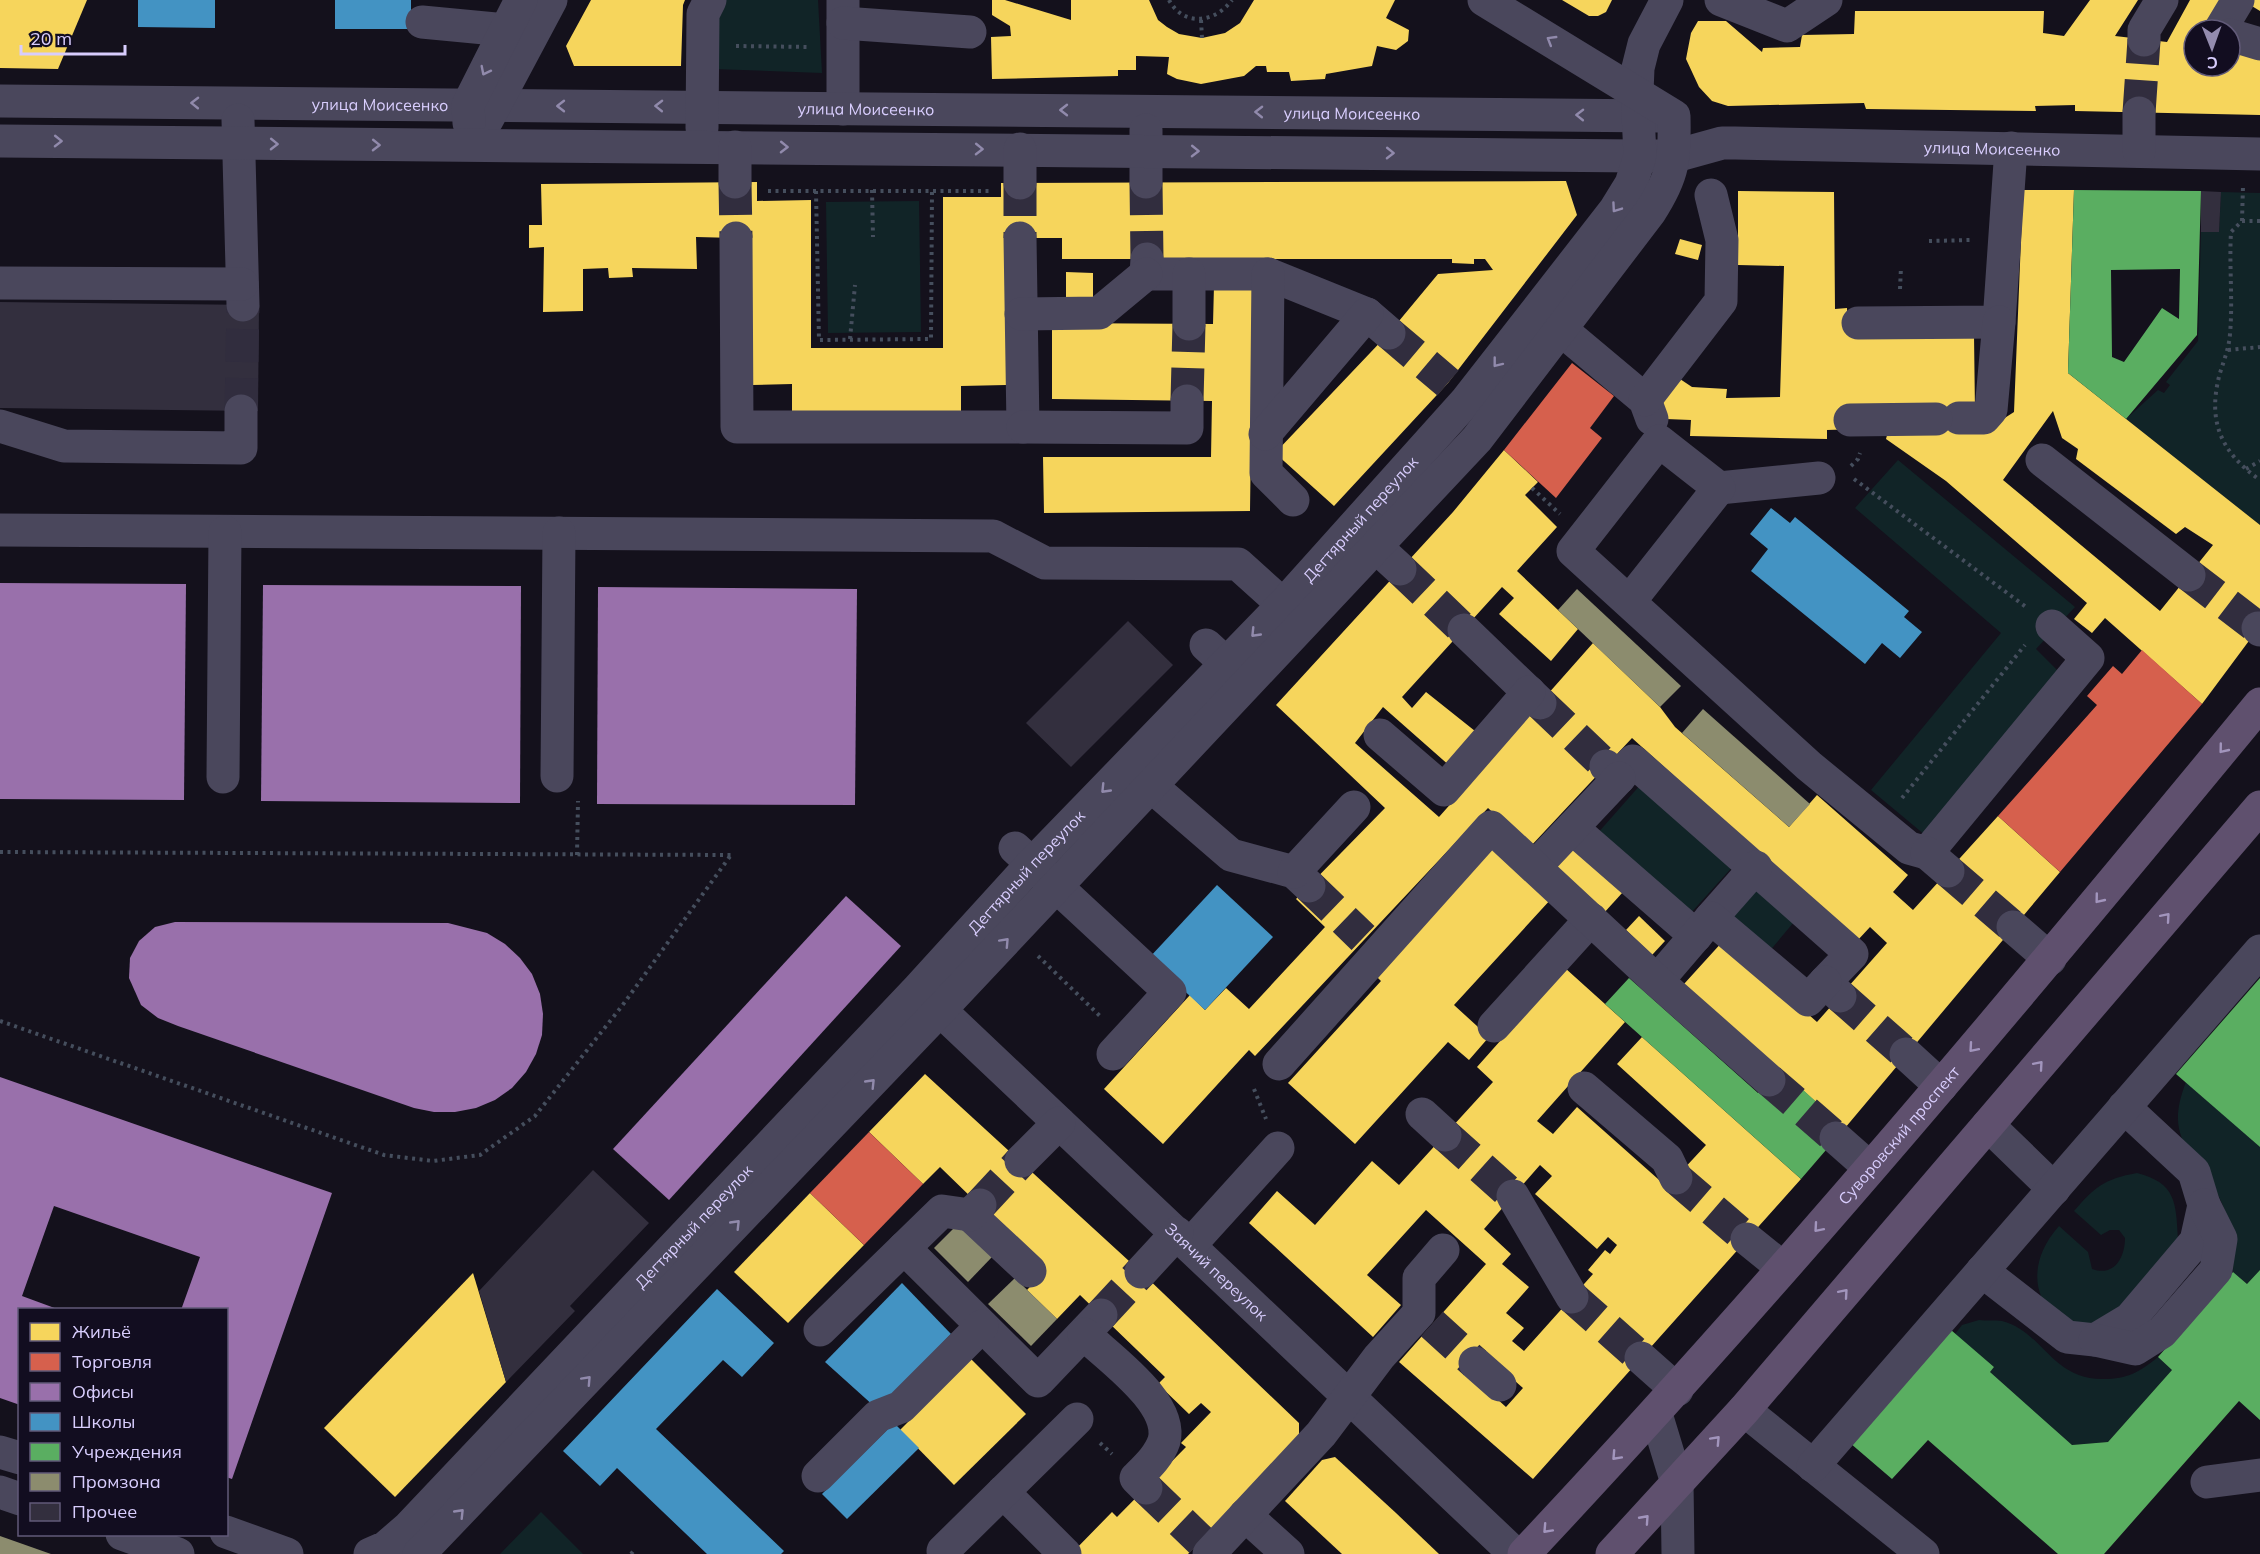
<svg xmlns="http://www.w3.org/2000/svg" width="2260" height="1554" font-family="Mulish,sans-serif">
  <rect width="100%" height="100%" fill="#14111c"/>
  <g fill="#112427">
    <path d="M719,0H818L822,73L713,69Z"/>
    <path d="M2221,192L2260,193V525L2126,419L2158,390L2164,393L2170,385L2166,382L2198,341L2201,232H2219Z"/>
    <path d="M919,201L921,332L828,333L826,202Z"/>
    <path d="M1898,460L2075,607L2036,649L2061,674L1925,835L1871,790L2001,633L1855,508Z"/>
    <path d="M1642,783L1735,864L1689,915L1597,834Z"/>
    <path d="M1755,879L1799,916L1768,953L1724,915Z"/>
    <path d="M2186,1082L2260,1147V1270L2247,1284L2233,1272C2234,1246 2230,1217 2218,1195C2194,1149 2163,1141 2186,1082Z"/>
    <path d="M2137,1173C2176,1183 2176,1202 2178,1239C2161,1260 2143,1291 2123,1309C2069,1358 2002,1290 2059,1226L2088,1252L2092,1269C2114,1277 2125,1258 2125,1238L2119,1230H2110L2101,1235L2074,1211C2095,1187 2104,1179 2137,1173Z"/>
    <path d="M1979,1320C1986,1321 1995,1320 2002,1321C2044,1332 2051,1380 2104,1379C2127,1379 2140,1372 2158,1357L2172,1370L2108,1442L2072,1445L1990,1372L1994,1367L1955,1334L1962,1325Z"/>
    <path d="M541,1512L583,1554H500Z"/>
  </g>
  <g fill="#f6d55c" fill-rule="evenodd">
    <path d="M0,0H87L58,69L0,68Z"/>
    <path d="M591,0H685L683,5L681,66H574L566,46Z"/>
    <path d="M992,0H1005L1071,20V0H1149L1158,20L1167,27L1179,34L1202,38L1225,33L1240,23L1254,0H1395L1386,18L1409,30L1408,41L1396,50L1377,46L1372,66L1326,74L1325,79L1291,81L1289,72H1267L1266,66H1256L1244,76L1201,84L1177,79L1167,74L1169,57L1136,56V70H1118V76L992,79L991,37L1011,36L1010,26L992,15Z"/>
    <path d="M1562,0H1612L1606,12L1598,16H1589Z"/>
    <path d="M2090,0H2138L2115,36L2167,42L2190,0H2225L2208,30H2194V66H2230V53L2260,54V115L2075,111V105L2035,106L2036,111L1866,109L1864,103L1728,106L1712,101L1699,87L1686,59L1691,33L1698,21H1726L1762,52L1763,48L1800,47L1802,35L1854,34L1855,11H2044L2043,33L2064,36Z"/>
    <path d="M2242,0H2260V11Z"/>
    <path d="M1566,181L1577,215L1448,383L1334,506L1275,453L1389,333L1438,274L1493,270L1485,259H1474V264L1452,263V259H1062V238H1006V385L961,386V413H792V384L752,385L736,238L696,237L697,269L632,268L633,277L609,278L608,268L583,269V311L543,312L544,247L529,248V225H542L541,184L757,182V201L811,200V348H943V197H1001V183Z"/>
    <path d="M2023,190H2074L2068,373L2260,525V626L2202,704L2105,618L2092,633L2074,619L2087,603L1946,481L1886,439L1889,428L1827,430V439L1690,436L1691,420L1666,419L1656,410L1680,379L1692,387L1727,389L1726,398L1780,397L1784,266L1738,265V191L1834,192L1835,309L1847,308L1848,335H1974L1975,412L1986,430L2014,412ZM2053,411L2062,438L2078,449L2076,459L2176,534L2185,527L2213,545L2160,611L2003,480Z"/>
    <path d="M1680,239L1702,245L1698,260L1675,254Z"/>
    <path d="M1066,272L1093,273V307H1066Z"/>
    <path d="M1214,285L1253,286L1250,511L1044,513L1043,457H1211L1212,401L1052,399V323L1213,324Z"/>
    <path d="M1504,450L1538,482L1525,495L1557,527L1517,571L1578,629L1551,661L1499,614L1514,598L1502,587L1402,697L1412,708L1426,692L1480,735L1451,767L1383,707L1355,743L1439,817L1593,643L1660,707L1675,727L1789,827L1817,795L1908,875L1893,892L1913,910L1998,816L2060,872L1845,1128L1684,984L1724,940L1817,1022L1887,943L1870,927L1857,941L1632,738L1530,847L1488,808L1255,1056L1249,1050L1163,1144L1104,1089L1190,995L1205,1010L1226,988L1249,1009L1325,927L1296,899L1385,808L1276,705L1453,512Z"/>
    <path d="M1494,845L1552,898L1454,1005L1489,1037L1469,1060L1448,1042L1355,1144L1288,1083L1381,981L1375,975Z"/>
    <path d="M1571,845L1623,892L1603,914L1551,867Z"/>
    <path d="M1639,916L1665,941L1652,955L1626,930Z"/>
    <path d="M1565,968L1625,1022L1537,1121L1553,1134L1577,1107L1667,1187L1706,1145L1617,1064L1642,1037L1801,1179L1533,1479L1399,1362L1486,1264L1426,1210L1367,1275L1401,1305L1373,1337L1249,1223L1277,1191L1315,1225L1372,1161L1399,1185L1493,1082L1477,1067ZM1540,1165L1552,1176L1535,1194L1597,1249L1608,1237L1617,1245L1610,1254L1605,1250L1588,1270L1593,1274L1524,1351L1512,1341L1524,1328L1506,1313L1529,1287L1502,1264L1511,1254L1484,1229ZM1483,1353L1523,1388L1506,1407L1467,1372Z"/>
    <path d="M925,1074L1141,1272L1299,1423V1436L1188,1554H1071L1112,1512L1117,1517L1186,1447L1181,1443L1211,1412L1201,1403L1189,1414L1158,1384L1165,1377L1080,1295L1057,1319L1027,1290L1046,1270L940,1167L923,1184L869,1132Z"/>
    <path d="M810,1193L864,1245L788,1323L734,1272Z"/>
    <path d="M473,1273L506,1382L395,1497L324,1428Z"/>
    <path d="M971,1359L1026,1414L954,1485L900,1430Z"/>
    <path d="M1335,1457L1396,1513L1439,1554H1342L1285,1501L1322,1460Z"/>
  </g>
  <g fill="#d6604d">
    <path d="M1572,363L1614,396L1590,428L1602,438L1556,498L1504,450Z"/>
    <path d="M2142,650L2202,704L2060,872L1998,816L2097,705L2087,696L2113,666L2122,674Z"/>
    <path d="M869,1132L923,1184L864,1245L810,1193Z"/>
  </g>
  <g fill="#9970ab">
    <path d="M0,583L186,584L184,800L0,799Z"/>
    <path d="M263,585L521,586L520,803L261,801Z"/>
    <path d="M598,587L857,589L855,805L597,804Z"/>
    <path d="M846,896L901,946L669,1200L613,1149Z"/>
    <path d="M175,922L448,923L487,933L505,944L520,958L532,974L540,994L543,1014L542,1035L536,1054L526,1072L512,1088L495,1100L476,1108L455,1112H434L414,1108L178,1026L158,1018L141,1005L129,978L130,958L139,941L155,927Z"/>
    <path d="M0,1077L332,1193L232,1479L226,1477V1310H181L200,1257L54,1206L22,1296L60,1310H20V1405L0,1398Z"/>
  </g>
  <g fill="#4393c3">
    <path d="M138,0H215V28L138,27Z"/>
    <rect x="335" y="0" width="76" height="29"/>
    <path d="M1771,508L1790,523L1795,517L1909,611L1904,617L1922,632L1900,658L1882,643L1865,664L1751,571L1768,549L1750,534Z"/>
    <path d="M1217,885L1273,937L1205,1010L1149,958Z"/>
    <path d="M902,1283L951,1334L894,1394L875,1407L825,1362Z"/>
    <path d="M717,1289L774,1343L742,1377L723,1360L656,1429L784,1551L781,1554H707L617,1468L600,1486L563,1451Z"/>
    <path d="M894,1423L919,1448L847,1519L822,1494Z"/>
  </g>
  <g fill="#5aae61" fill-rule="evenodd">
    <path d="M2074,190L2201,191L2197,335L2126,419L2068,373ZM2180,269L2179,319L2162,308L2124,362L2112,357L2111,270Z"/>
    <path d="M1629,978L1758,1093L1779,1068L1845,1128L1801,1179L1605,1004Z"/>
    <path d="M2260,978V1147L2176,1074Z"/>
    <path d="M2260,1270V1420L2239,1401L2104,1554H2058L1928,1440L1892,1479L1850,1443L1951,1330L1994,1367L1990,1372L2072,1445L2108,1442L2172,1370L2158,1357L2233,1272L2247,1284Z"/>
  </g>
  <g fill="#8c8c6e">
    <path d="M1577,589L1681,686L1660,707L1558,610Z"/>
    <path d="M1703,709L1810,804L1789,827L1682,733Z"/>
    <path d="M959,1223L992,1257L968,1282L934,1248Z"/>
    <path d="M1015,1278L1057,1319L1031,1346L988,1304Z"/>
    <path d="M0,1536L51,1554H0Z"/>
  </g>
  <g fill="#332f3e">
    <path d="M2201,191L2221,192L2219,232H2201Z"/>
    <path d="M0,302L259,305L258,411L0,408Z"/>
    <path d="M1128,621L1173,665L1071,767L1026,723Z"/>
    <path d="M593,1170L649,1223L570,1306L575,1311L506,1382L479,1291Z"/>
  </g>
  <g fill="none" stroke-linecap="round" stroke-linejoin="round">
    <g stroke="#312d3e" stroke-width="33" stroke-dasharray="33 16" stroke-linecap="butt">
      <path d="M2139,113L2144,40"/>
      <path d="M735,182L736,238"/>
      <path d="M1146,182L1147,259"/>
      <path d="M1020,183V238"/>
      <path d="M1389,333L1448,383"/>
      <path d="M1187,401L1189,324"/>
      <path d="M241,411L243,305"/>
      <path d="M1400,569L1464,630"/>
      <path d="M2189,575L2258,628"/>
      <path d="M1540,703L1606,766"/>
      <path d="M1948,871L2013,927"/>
      <path d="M1309,886L1363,938"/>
      <path d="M1840,996L1906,1054"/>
      <path d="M1769,1080L1836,1138"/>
      <path d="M1445,1135L1513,1196"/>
      <path d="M1676,1178L1747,1239"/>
      <path d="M980,1205L1021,1161"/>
      <path d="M1572,1297L1641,1358"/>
      <path d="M1101,1315L1141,1272"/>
      <path d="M1432,1324L1475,1363"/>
      <path d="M1146,1488L1201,1541"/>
    </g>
    <g stroke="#454e5d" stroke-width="4" stroke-dasharray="3 4.5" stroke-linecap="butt">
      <path d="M1169,0C1184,28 1216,22 1232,0"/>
      <path d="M1201,20L1202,38"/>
      <path d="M736,46L809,47"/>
      <path d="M872,190L873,237"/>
      <path d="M768,191H989"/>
      <path d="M816,191L819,340L931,339L932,191"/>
      <path d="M2242,221L2243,186"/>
      <path d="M2260,221H2242L2231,232C2229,266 2233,300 2230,334C2229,348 2224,360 2220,373C2207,420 2220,452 2260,480"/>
      <path d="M1929,241L1971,240"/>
      <path d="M1900,289L1901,267"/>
      <path d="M850,339L855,285"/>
      <path d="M2228,350L2260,347"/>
      <path d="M1851,466L1858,459L1860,453"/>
      <path d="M2246,469L2260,461"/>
      <path d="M1854,479L2026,607"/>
      <path d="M1532,488L1560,514"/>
      <path d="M1902,798L2025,645"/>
      <path d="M0,852L731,855"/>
      <path d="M577,855L578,801"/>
      <path d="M1038,956L1101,1017"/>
      <path d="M0,1021L384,1155L433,1161L480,1155L535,1116L622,1006L731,855"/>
      <path d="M1254,1089L1266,1119"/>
      <path d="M1100,1443L1112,1454"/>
      <path d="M631,1554L635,1549"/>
    </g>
    <g stroke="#4a475c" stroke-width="33">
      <path d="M843,0V109"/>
      <path d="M1721,0L1787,26L1826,0"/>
      <path d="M422,22L506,30"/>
      <path d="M843,23L970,32"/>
      <path d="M2220,30L2238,0"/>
      <path d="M2230,35L2260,44"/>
      <path d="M2144,40V30L2162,0"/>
      <path id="s1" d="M0,101L1659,116"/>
      <path d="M238,120L243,305"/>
      <path d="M487,120L551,0"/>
      <path d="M469,123L468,105L521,0"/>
      <path d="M702,128L703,14L710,0"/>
      <path d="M1146,130V182"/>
      <path id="s2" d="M0,141L1640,156H1675L1722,143H1735L2260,154"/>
      <path d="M1020,149V183"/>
      <path d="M2139,151V113"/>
      <path d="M735,182V147"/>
      <path d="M736,238L737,427H1023L1020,238"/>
      <path d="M1147,259L1146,274H1268L1367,314L1389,333"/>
      <path d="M1268,274L1266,473L1293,500"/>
      <path d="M0,283L242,284"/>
      <path d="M1021,314L1099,313L1146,274"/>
      <path d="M1546,317L1645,400L1652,419"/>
      <path d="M1858,323L1999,322L2011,148"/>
      <path d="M1189,324V274"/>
      <path d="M1645,400L1721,301L1722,240L1711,195"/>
      <path d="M1959,418H1984L1991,410L1999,322"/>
      <path d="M1850,420L1936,419"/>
      <path d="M0,426L64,446L241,448V411"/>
      <path d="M1023,427L1187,428V401"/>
      <path d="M1265,434L1367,314"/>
      <path d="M2042,460L2189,575"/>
      <path d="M1719,488L1819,478"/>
      <path d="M0,530L993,536L1045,563L1238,564L1299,619"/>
      <path d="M1362,534L1400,569"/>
      <path d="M1629,602L1719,488L1659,441L1573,551L1809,766L1909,848L1927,853L2088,658L2052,626"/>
      <path d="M2258,628L2260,630"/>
      <path d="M1464,630L1540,703"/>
      <path d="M1206,645L1243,679"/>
      <path d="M1380,735L1444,790L1529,692"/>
      <path d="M1606,766L1619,778L1633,761L1852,954L1825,982L1840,996"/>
      <path d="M1136,773L1231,855L1294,872L1309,886"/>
      <path d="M557,776L559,533"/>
      <path d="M223,777L225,532"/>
      <path d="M1572,828L1696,936"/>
      <path d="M1015,848L1170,992L1113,1054"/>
      <path d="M1927,853L1948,871"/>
      <path d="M1535,867L1619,778"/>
      <path d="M1294,872L1354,807"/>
      <path d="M1711,918L1756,867"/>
      <path d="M2013,927L2050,959"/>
      <path d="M1657,981L1711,918L1808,1000L1825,982"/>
      <path id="s3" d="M923,994L1515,1554"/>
      <path d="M1494,1026L1591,919"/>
      <path d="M1906,1054L1941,1086"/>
      <path d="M1279,1064L1491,827L1657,981L1769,1080"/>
      <path d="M1584,1088L1667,1159L1676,1178"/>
      <path d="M1422,1114L1445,1135"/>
      <path d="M1988,1125L2054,1189"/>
      <path d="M1836,1138L1870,1168"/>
      <path d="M1021,1161L1059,1123"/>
      <path d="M1513,1196L1572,1297"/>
      <path d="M970,1215L1030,1271"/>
      <path d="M1747,1239L1783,1268"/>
      <path d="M1190,1245L1278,1148"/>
      <path d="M904,1248L1038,1381L1101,1315"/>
      <path d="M1982,1271L2067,1337L2095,1340L2130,1319L2196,1241L2204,1205L2194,1172L2124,1107"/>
      <path d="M1141,1272L1177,1233"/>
      <path d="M820,1330L942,1211L970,1215L980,1205"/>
      <path d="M1084,1334C1109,1358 1174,1403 1164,1441C1159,1456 1147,1467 1136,1478L1146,1488"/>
      <path d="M2095,1340L2135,1349L2162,1332L2216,1270L2221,1239L2204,1205"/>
      <path d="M1641,1358L1677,1390"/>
      <path d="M1475,1363L1500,1385"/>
      <path d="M1744,1410L1923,1554"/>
      <path d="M1656,1414L1677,1483L1678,1554"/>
      <path d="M0,1452L20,1458"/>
      <path d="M1813,1466L2260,951"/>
      <path d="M818,1476L878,1416L901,1407L982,1326"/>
      <path d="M2207,1482L2260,1475"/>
      <path d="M0,1492L20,1499"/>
      <path d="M1003,1492L1065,1554"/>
      <path d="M1245,1515L1288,1554"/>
      <path d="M226,1532L287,1554"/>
      <path d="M122,1534L178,1554"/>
      <path id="s4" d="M370,1554L386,1547L408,1528L918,989L1032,864L1283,605L1467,400L1615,210L1631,184L1640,156L1637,92L1638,68L1644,44L1667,0"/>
      <path d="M419,1554L940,1010L1477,439L1650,212C1674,175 1675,159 1674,116L1484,0"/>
      <path d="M946,1554L943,1551L1077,1419"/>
      <path d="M1209,1554L1321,1434L1379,1357L1419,1313V1278L1443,1250"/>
    </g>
    <g stroke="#5f506e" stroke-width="33">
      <path id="s5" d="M1524,1554C1781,1281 2022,993 2260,704"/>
      <path d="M1612,1554L1744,1410L2260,807"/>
    </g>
  </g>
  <defs><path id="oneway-chevron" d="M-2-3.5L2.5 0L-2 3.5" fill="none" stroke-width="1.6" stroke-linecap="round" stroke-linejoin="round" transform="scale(1.5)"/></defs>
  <g stroke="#918aac">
    <use href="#oneway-chevron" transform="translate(1551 40) rotate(-149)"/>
    <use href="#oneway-chevron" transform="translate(485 71) rotate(117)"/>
    <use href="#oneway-chevron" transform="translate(195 103) rotate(-179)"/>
    <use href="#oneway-chevron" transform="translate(561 106) rotate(-180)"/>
    <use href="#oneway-chevron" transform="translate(659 106) rotate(-179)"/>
    <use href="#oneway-chevron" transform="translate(1064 110) rotate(-180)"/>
    <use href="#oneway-chevron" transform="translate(1259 112) rotate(-179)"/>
    <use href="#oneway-chevron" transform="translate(1580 115) rotate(-179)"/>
    <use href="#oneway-chevron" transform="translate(58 141) rotate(1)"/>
    <use href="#oneway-chevron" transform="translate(274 144) rotate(1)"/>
    <use href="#oneway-chevron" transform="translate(376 145) rotate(1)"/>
    <use href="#oneway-chevron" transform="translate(784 147) rotate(1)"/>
    <use href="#oneway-chevron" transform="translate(979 149) rotate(1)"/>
    <use href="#oneway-chevron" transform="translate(1195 151) rotate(1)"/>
    <use href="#oneway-chevron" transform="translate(1390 153) rotate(1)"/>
    <use href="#oneway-chevron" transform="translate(1616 208) rotate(125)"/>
    <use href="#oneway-chevron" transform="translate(1497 363) rotate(128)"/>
    <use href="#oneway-chevron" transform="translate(1255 633) rotate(134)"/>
    <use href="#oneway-chevron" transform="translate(1105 789) rotate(134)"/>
    <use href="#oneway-chevron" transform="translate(1005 942) rotate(-47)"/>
    <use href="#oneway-chevron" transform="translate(871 1083) rotate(-46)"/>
    <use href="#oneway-chevron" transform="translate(736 1224) rotate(-46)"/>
    <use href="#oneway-chevron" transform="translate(587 1380) rotate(-47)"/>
    <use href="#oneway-chevron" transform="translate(460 1513) rotate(-46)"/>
  </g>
  <g stroke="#a295bd">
    <use href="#oneway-chevron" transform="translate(2223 749) rotate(129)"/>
    <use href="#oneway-chevron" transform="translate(2099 899) rotate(129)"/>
    <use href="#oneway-chevron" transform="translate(2166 917) rotate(-49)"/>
    <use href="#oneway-chevron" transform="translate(1973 1048) rotate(131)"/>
    <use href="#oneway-chevron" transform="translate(2039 1065) rotate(-49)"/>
    <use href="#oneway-chevron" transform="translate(1818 1228) rotate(131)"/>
    <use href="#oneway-chevron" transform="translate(1844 1293) rotate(-49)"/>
    <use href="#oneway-chevron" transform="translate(1716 1440) rotate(-47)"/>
    <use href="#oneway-chevron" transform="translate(1616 1456) rotate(133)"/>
    <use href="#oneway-chevron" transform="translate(1645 1519) rotate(-48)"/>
    <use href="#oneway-chevron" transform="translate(1547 1529) rotate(133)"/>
  </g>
  <g text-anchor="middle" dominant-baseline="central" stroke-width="6" stroke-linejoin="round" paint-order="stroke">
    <g font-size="16" fill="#d8cdfd" stroke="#120d20">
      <text stroke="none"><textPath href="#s1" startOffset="380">улица Моисеенко</textPath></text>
      <text stroke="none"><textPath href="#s1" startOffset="866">улица Моисеенко</textPath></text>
      <text stroke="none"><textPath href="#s1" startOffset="1352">улица Моисеенко</textPath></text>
      <text stroke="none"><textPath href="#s2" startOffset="1994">улица Моисеенко</textPath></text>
      <text stroke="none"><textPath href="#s4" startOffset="1434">Дегтярный переулок</textPath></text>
      <text stroke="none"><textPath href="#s4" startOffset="948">Дегтярный переулок</textPath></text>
      <text stroke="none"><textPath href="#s5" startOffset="562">Суворовский проспект</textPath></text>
      <text stroke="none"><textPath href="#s4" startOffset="462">Дегтярный переулок</textPath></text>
      <text stroke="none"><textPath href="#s3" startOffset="404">Заячий переулок</textPath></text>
    </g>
  </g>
  <rect x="18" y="1308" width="210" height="228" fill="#120d20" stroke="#615a78" stroke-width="1.5"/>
  <rect x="30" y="1323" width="30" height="18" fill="#f6d55c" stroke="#615a78" stroke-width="1.5"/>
  <text x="72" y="1338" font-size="18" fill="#d8cdfd">Жильё</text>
  <rect x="30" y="1353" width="30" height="18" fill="#d6604d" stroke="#615a78" stroke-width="1.5"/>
  <text x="72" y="1368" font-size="18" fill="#d8cdfd">Торговля</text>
  <rect x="30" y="1383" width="30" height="18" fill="#9970ab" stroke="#615a78" stroke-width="1.5"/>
  <text x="72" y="1398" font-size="18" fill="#d8cdfd">Офисы</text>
  <rect x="30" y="1413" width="30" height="18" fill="#4393c3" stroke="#615a78" stroke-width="1.5"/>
  <text x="72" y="1428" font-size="18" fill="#d8cdfd">Школы</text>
  <rect x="30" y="1443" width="30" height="18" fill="#5aae61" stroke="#615a78" stroke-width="1.5"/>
  <text x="72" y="1458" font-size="18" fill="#d8cdfd">Учреждения</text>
  <rect x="30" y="1473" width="30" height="18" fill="#8c8c6e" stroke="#615a78" stroke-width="1.5"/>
  <text x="72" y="1488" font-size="18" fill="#d8cdfd">Промзона</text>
  <rect x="30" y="1503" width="30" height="18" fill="#332f3e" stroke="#615a78" stroke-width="1.5"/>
  <text x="72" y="1518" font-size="18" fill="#d8cdfd">Прочее</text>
  <g transform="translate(2212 48) rotate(179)"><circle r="28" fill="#120d20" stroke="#615a78" stroke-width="1.5"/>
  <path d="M0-4.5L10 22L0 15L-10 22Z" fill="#938bae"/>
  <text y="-9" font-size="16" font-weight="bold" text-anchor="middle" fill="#d8cdfd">С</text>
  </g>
  <path d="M21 45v9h104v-9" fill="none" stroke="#d8cdfd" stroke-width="3"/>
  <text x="30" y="45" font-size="18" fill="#d8cdfd" stroke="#120d20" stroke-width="4.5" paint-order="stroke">20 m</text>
</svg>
